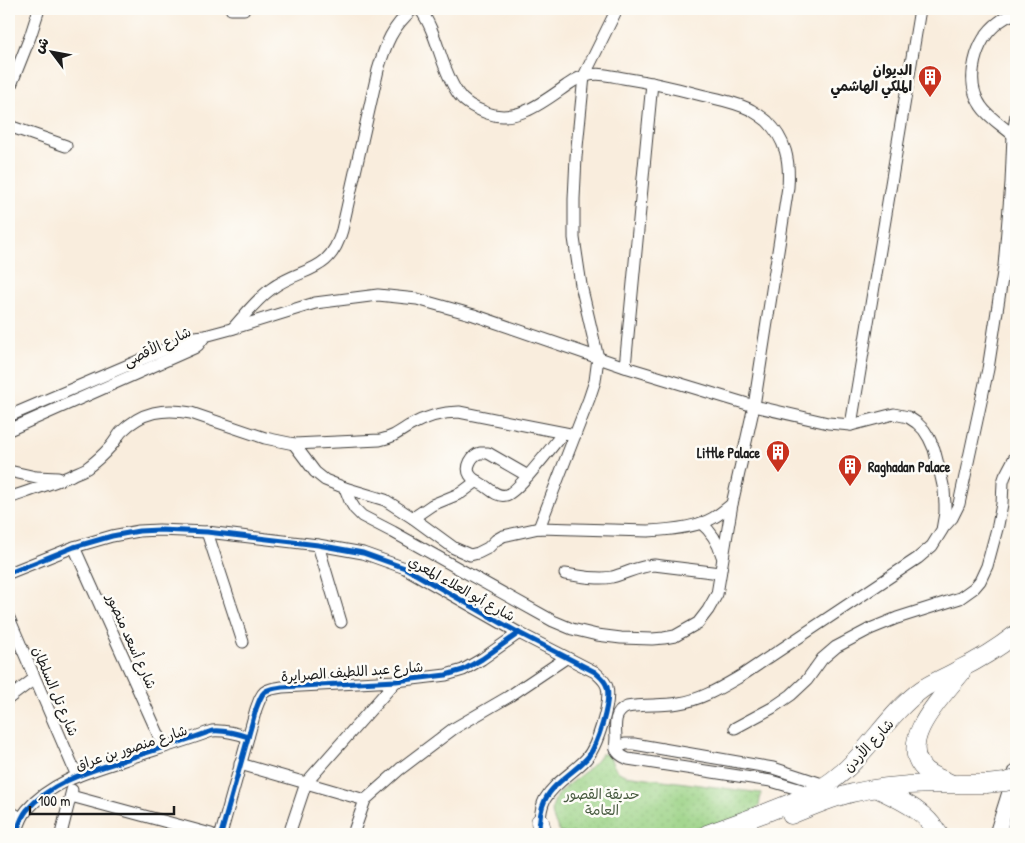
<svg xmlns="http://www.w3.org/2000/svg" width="1025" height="843" font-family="'Patrick Hand','Playpen Sans Arabic',sans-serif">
  <defs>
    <pattern id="green-dots" width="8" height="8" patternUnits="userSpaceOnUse" patternTransform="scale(1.25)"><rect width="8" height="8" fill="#99d183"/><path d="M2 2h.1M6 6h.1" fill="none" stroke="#83b371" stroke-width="1.8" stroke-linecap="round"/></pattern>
  </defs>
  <rect width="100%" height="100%" fill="#fdfcf7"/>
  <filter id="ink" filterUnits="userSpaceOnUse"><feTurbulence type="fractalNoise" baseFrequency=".02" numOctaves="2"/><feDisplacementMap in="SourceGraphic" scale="10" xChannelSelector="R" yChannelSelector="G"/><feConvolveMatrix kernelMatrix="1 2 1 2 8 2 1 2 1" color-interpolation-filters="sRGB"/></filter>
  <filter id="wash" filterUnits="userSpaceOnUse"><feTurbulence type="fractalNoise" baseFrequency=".0096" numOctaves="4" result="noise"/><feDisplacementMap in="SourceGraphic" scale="20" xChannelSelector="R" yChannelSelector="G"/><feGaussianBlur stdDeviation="1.12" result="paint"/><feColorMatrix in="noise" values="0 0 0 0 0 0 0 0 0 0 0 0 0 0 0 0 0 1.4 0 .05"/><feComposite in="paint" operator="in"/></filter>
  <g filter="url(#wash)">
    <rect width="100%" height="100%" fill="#f9eddd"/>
    <path fill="url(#green-dots)" stroke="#5a7650" d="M601,754H609C613,764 614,771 625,775L761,793L759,806L752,814L693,834H562C534,797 573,786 594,763C597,761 599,757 601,754Z"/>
  </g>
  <g filter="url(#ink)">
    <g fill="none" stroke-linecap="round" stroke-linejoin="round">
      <g stroke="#3d3b39" stroke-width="13">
        <g id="minor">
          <path d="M231,9H244"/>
          <path d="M9,90L30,37L39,9"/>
          <path d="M9,126L66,146"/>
          <path d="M1013,135C1004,127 988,117 981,106C964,81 975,40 999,22C1004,18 1010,15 1016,13"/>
          <path d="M233,328C245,315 256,300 271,289C302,266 330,275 342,230L378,70C386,43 392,27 413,9"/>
          <path d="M625,367L652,83"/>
          <path d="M9,416L194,337L205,336L231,329L315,303L378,295L417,299L474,315L625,367L754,406L828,423L851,425L894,414L908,417L917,423L924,430L929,438L934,449L940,472L944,490L945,504V513L942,530L932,546L918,558L741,676C722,687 701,700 679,703C662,706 645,704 627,707C614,712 615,724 616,737C616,740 615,745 616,749C618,754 623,757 628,759L771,781L812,793"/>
          <path d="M851,425L920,9"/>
          <path d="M9,430L194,348L198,345L205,336"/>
          <path d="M294,444L315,472L325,480L345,488L385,500L413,518L454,548L470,555L478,553L488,548L496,540L503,536L539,528L648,531C667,530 696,528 713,518C720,514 726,509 732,504"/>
          <path d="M9,471L36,477L58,478"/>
          <path d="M528,476L488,453C485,453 483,453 480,453C472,455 465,467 470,475C473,480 480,483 485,486C492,491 498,497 506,495C517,493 554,444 563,433"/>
          <path d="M345,488L350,501L355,509L362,516L393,532L553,621L572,629L597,635L621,638L652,639L664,638L675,636L698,623L708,610L717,594L732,504L754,406L788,187C790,160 786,140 767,121C762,117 756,113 751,110C736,102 717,99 701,95C675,88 649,82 623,78C611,76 598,72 586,76C578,77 572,82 566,86C543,102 516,124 487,113C476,109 463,102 457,92C440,66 438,34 420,9"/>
          <path d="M9,498C29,491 50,484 70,476C75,473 82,471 87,468C95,462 103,455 110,447C114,443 117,437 121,432C142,411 164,408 191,413L265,438L294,444L380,440C393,437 398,433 409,426C425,417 441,412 459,412L575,435"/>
          <path d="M413,518L432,505L461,493L477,481"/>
          <path d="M701,523C712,532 718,542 722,556"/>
          <path d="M539,528L575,435L589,399L595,381L598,358L581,285L574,238V199L576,157L584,76L617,9"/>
          <path d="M943,528L952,518L959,504L988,369L1004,266L1011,183L1013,135L1016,115"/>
          <path d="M207,532L243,642"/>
          <path d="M318,545L341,622"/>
          <path d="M74,547L164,747"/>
          <path d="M9,573L74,547L112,536L139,531L159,530L207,532L318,545L363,553L405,568L519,633L595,672C600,677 605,680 607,687C611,703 597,747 586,759C573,773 555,782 545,799C540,808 540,819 539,829"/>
          <path d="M565,574C580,576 598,580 612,577C627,573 639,566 654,565L720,573"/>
          <path d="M9,618L77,776"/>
          <path d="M9,698L34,679"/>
          <path d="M735,728L772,708L791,695L807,680L822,659L836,647L870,629L897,618L960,598L974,588L980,581L987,566L998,525L1002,504L1003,482L1005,476L1016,455"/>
          <path d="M616,749L625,744H634L773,768L825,785"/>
          <path d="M240,764L365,800"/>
          <path d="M71,796L211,834"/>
          <path d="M9,811L21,818"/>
          <path d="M16,834C19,825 21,817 27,810C51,782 87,772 121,761C151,751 182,742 212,731C225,730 236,733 248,737"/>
          <path d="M61,834L72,790"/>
          <path d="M221,834L256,709C263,690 263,690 282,687L396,681L446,675L463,670L482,659L519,633"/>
          <path d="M289,834L306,783L396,681"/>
          <path d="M353,834L365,800L400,769L453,729L508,697L566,658"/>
        </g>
      </g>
      <g stroke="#3d3b39" stroke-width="17">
        <g id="major">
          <path d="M997,834L1016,773"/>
          <path d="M1013,834L1016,824"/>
        </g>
      </g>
      <g stroke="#3d3b39" stroke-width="19">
        <g id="highway">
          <path d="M950,783C942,779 932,776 925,770C895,742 944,695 961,673"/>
          <path d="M878,789C902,801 924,810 939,834"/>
          <path d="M791,815C806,809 822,802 838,797C885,782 937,784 986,784"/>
          <path d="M540,822L543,834"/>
          <path d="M707,834C726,827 746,820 765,813C788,804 813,795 833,780C867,755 887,715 921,690C932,682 946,677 958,670C979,660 998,648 1016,634"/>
        </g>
      </g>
      <use href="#minor" stroke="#fff" stroke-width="11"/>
      <use href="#major" stroke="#fff" stroke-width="15"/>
      <use href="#highway" stroke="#fff" stroke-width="18"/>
      <g stroke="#3d3b39" stroke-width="19" stroke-linecap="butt">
        <path id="highway-bridge" d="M986,784L1005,782L1016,779"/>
      </g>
      <use href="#highway-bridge" stroke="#fff" stroke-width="18"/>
      <g stroke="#fdfcf7" stroke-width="8">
        <g id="cycleway">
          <path d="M9,573L74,547L112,536L139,531L159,530L207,532L318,545L363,553L405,568L519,633L595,672C600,677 605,680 607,687C611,702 598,744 588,757C576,771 553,783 545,800C540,810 539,824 539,834"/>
          <path d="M16,834C19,825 21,817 27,810C51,782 87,772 121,761C151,751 182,742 212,731C225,730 236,733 248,737"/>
          <path d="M221,834L256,709C263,690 263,690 282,687L396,681L446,675L463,670L482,659L519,633"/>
        </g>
      </g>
      <use href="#cycleway" stroke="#0057b8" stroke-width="5"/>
    </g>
  </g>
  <defs>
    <g id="building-pin" transform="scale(1.25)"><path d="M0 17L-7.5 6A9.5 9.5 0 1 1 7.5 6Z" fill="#c8321e" stroke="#fdfcf7"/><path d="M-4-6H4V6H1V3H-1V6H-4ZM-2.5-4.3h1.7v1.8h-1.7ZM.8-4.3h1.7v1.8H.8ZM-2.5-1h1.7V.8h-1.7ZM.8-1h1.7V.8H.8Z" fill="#fff"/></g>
  </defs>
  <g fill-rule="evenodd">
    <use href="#building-pin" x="930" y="77"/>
    <use href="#building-pin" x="778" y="452"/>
    <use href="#building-pin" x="850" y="466"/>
  </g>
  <g text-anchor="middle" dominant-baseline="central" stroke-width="5" stroke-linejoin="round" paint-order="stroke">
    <g font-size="14" font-weight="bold" fill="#1c1c1c" stroke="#fdfcf7" text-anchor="end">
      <text x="912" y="69">الديوان<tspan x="912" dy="16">الملكي الهاشمي</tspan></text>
      <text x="760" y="452">Little Palace</text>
      <text x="868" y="466" text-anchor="start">Raghadan Palace</text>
    </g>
    <g font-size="14" fill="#1c1c1c" stroke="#fdfcf7">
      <text transform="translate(157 346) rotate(-26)">شارع الأقصى</text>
      <text transform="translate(462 588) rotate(29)">شارع أبو العلاء المعري</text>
      <text transform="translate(132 641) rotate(66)">شارع أسعد منصور</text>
      <text transform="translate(352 671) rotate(-4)">شارع عبد اللطيف الصرايرة</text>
      <text transform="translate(56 691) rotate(67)">شارع تل السلطان</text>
      <text transform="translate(868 745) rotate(-47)">شارع الأردن</text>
      <text transform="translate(131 747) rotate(-18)">شارع منصور بن عراق</text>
    </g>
    <g font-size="14" fill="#485b40" stroke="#fdfcf7">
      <text x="602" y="793">حديقة القصور<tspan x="602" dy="16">العامة</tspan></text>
    </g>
  </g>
  <rect width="1025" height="843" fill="none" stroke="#fdfcf7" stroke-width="30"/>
  <g transform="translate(52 52) rotate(302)" stroke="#fdfcf7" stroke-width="4" paint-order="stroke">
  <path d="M0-4L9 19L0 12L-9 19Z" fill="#1c1c1c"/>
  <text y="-8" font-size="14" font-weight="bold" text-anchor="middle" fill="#1c1c1c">ش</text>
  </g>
  <path d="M30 806v8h144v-8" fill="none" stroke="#1c1c1c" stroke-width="2.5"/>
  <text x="38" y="806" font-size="15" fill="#1c1c1c" stroke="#fdfcf7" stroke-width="4" paint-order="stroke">100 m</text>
</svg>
